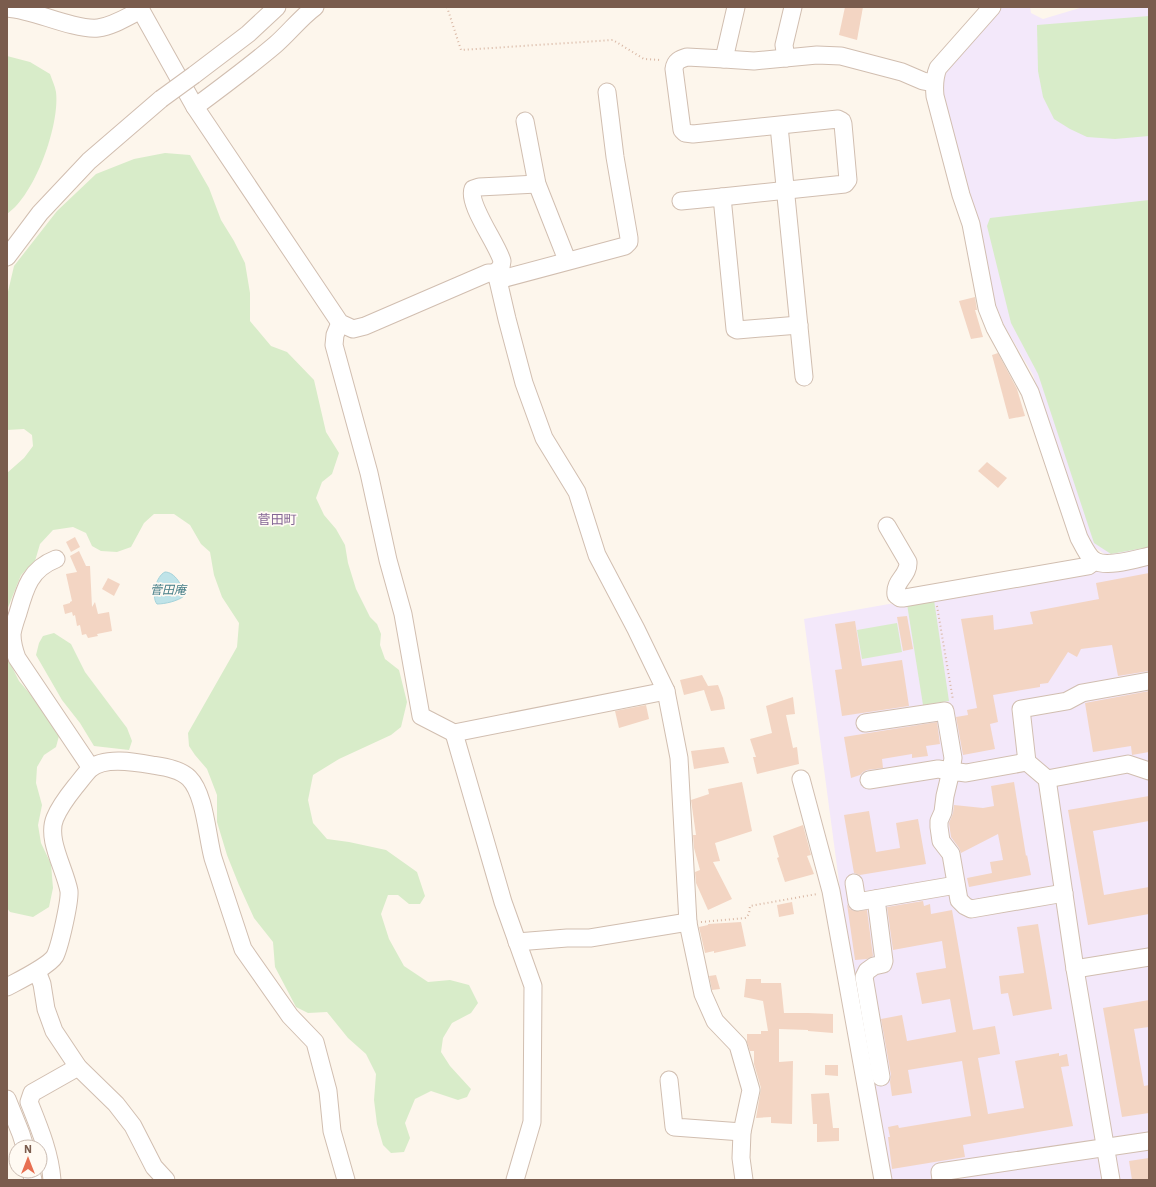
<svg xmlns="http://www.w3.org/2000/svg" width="1156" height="1187" font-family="'IBM Plex Sans','Noto Sans JP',sans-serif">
  <rect width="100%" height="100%" fill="#fdf6ec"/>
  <g fill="#f3e8fa">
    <path d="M1001,7H1030L1031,13L1043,19L1083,7H1149V550L1108,556L1094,547L1088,539L1076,507L1036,384L1033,375L1004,325L995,303L942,91L945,70Z"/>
    <path d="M1149,558V1180H888L840,889L804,619Z"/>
  </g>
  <g fill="#d8ecc9">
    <path d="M1149,16V136L1115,139L1087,137L1070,129L1054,119L1043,97L1038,71L1037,25Z"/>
    <path d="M7,56L30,62L50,74C52,80 55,86 56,92C60,125 35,195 7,214Z"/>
    <path d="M165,153L190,155L209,188L221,220L234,241L245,263L250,293V321L271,346L287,352L314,380L326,432L339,453L332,474L322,482L316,498L324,515L336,529L345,545L348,563L356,589L370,617L377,624L381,634L380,645L385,659L399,670L407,702L401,727L391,735L339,759L313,775L308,800L313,823L327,839L349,842L386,850L417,872L425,896L420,904H409L398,895H388L381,914L389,939L404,966L428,982L450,980L469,985L478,1003L471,1013L452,1023L443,1038L441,1052L450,1066L471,1089L467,1097L458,1100L431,1091L415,1099L405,1123L410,1138L404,1152L391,1153L383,1145L377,1124L374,1100L376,1074L366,1054L348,1038L327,1012L308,1013L296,1007L275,967L273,942L254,918L239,885L227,855L217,822V795L207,769L195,755L189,746L188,733L237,647L239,623L222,597L214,575L210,552L201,544L190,525L174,514H154L144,523L131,547L117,552L101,551L92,546L86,533L73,527L53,530L40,544L35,561L21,575L7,610V473L24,458L33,446L32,435L24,429L7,430V296L14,266L57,211L96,174L134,159Z"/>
    <path d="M1149,200V547L1111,554L1094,543L1038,374L1011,323L987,226L990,218Z"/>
    <path d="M934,600L949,701L923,705L907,604Z"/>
    <path d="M897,623L902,652L862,659L857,630Z"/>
    <path d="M54,633L71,644L85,672L127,728L132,741L129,750L94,746L80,723L62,700L36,655L39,643L43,636Z"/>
    <path d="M7,657L19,681L49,716L59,736L56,747L44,755L37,767L36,783L42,805L38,825L41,843L51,864L53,888L49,907L33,917L10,912L7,908Z"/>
  </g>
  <path fill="#bfe3e8" stroke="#a5d3da" d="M165,572C175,572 183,586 184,596C178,601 165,604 157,604C151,597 156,576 165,572Z"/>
  <g fill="#f3d5c3">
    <path d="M845,7H863L857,40L839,35Z"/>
    <path d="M975,297L977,310H975L983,337L971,339L959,301Z"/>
    <path d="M998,353L1017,389L1025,416L1009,419L992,355Z"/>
    <path d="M987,462L1007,478L998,488L978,471Z"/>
    <path d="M75,537L80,547L71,552L66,542Z"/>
    <path d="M79,551L86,566H90L92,607L95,602L98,614L109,612L112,631L97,634L98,636L88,638L86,634L82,635L80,625L77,626L75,615L73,616L72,612L65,614L63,605L70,603V602L72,601L66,574L77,572L70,556Z"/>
    <path d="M1149,573V671L1118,676L1112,645L1081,649L1077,657L1068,652L1048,683L1040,684V687L993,695L998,722L990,724L995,749L963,755L956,717L968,715L967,710L977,708L961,619L993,615L994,630L1033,624L1030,612L1099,599L1096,583Z"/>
    <path d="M108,578L120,584L114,596L102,589Z"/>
    <path d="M907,616L913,649L903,651L897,617Z"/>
    <path d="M855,621L862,666L902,660L909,706L842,716L835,670L842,669L835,624Z"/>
    <path d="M702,675L708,686L718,685L723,698L725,709L711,711L704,690L684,695L680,680Z"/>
    <path d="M1149,691V752L1132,755L1131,746L1093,752L1085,703Z"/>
    <path d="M793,697L795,714L786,715L793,748L797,747L799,764L757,774L753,757H756L750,739L772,733L766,706Z"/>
    <path d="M646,705L649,719L619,728L615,711Z"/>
    <path d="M937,722L940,744L926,746L928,756L912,758V754L882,759L883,768L867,770L863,772L860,775L851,778L844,737Z"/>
    <path d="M724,747L729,763L694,769L691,751Z"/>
    <path d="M742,782L752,831L715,843L720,861L713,862L732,899L708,910L696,883L695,872L700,870L694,848L693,835H696L691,800L709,794L708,789Z"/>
    <path d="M1014,782L1026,856L1027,855L1031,875L969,887L967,878L992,873L990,862L1003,860L998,834L961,853L959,848L951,837L949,823L953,813L954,805L983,808L994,806L991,786Z"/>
    <path d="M1149,796V821L1093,831L1104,895L1149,887V914L1088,925L1068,810Z"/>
    <path d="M869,811L876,852L900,848L896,823L918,819L926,864L860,875L854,873L844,815Z"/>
    <path d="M803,825L811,855L807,856L814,874L785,882L777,858L779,857L773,836Z"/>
    <path d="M923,901L924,906L930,904L931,914L952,910L973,1030L995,1026L1000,1054L978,1058L988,1114L1024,1108L1015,1061L1059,1053V1056L1067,1054L1069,1066L1061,1067L1073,1126L963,1145L965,1157L892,1169L888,1137H890L888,1127L898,1125L899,1128L971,1116L962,1061L908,1070L912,1093L892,1096L890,1082L891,1075L881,1019L902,1015L907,1041L956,1032L950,999L922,1004L916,973L946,968L942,941L893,950L887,907Z"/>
    <path d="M792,902L794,914L779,917L777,905Z"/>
    <path d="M847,904L850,909L854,911L867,910L873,956L867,959L855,960Z"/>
    <path d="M741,922L746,946L714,953V951L705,953L699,927L708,925V924Z"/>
    <path d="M1038,924L1052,1009L1013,1016L1008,993L1001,994L999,976L1024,973L1017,927Z"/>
    <path d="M716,975L720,989L712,990L709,976Z"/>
    <path d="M746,979H761V983H781L784,1013H808L833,1014V1033L808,1031V1030L779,1029V1062L793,1061L792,1124L771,1123V1117L756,1118L761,1088L754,1064V1051H750L747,1042V1034H761V1031H768L763,1001L744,997Z"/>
    <path d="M1149,1000V1027L1134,1029L1144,1086L1149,1085V1113L1122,1117L1103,1008Z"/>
    <path d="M825,1065H838V1076L825,1075Z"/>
    <path d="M829,1093L833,1128H839V1141L817,1142V1124H813L811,1094Z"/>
    <path d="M1149,1158V1180H1132L1129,1161Z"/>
  </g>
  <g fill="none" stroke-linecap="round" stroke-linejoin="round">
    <g stroke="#d1beb0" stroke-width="19">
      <g id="minor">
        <path d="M139,7L195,107L340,323L353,329L365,326L488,273H495L497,276L507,319L524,383L544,438L577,492L597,555L636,629L666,691L679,758L688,923L703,994L715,1021L738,1045L751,1090L742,1132L741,1158L744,1180"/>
        <path d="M992,7L938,68C934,78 934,86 935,96L961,195L971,224L987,308L995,328L1030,392L1079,538C1083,545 1088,557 1095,561C1107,568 1136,559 1149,556"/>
        <path d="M7,8C30,10 51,20 73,25C81,27 89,29 98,28C113,26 127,17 141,10"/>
        <path d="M786,58L784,45L793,7"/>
        <path d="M724,59L754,61L817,55L841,56L902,72L923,81L934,83"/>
        <path d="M194,75L248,34L277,7"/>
        <path d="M195,107C222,87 249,67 275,45C289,33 300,18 315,7"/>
        <path d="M525,121L537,184L567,260"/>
        <path d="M779,126L804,377"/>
        <path d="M722,197L845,184L848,180L843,124L842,121L838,119L693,134L685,133L682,130L674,69C675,61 680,59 687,57L724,59L736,7"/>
        <path d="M681,201L722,197L735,329L737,330L799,325"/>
        <path d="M7,257L40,213L89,161L161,99"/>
        <path d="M495,273L501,267L502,261C498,245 467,204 473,189L479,187L537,184"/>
        <path d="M498,280L625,246L629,242V238L615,157L607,92"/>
        <path d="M340,323L335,335L334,345L369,473L388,560L403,614L421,716L454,733L666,691"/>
        <path d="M887,526L908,562C909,576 894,580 896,595L900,598H904L1088,566L1095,561"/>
        <path d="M56,559C30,569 25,588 18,613C16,619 13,627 12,634C12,642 14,650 17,658L91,768"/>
        <path d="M865,723L945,711L953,758L951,771L938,769L869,780"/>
        <path d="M454,733L503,902L533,986L532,1122L515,1180"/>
        <path d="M1027,762L966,773L951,771L945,796L943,812L939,821V827L941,841L951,854L959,900L965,906L971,909L1064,893"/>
        <path d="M801,779L831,891L883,1180"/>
        <path d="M1047,779L1128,764L1149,771"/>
        <path d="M854,883L857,902L956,885"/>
        <path d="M876,899L884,961L883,964L874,966L867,971L864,977L881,1077"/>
        <path d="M517,942L567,938H590L688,922"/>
        <path d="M1075,969L1149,957"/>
        <path d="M37,971L42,984L46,1009L54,1031L78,1067L116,1104L133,1126L154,1167L166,1180"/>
        <path d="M7,987C18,981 49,966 55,956C60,946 70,901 69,891C65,869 46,839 55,818C60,806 67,797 75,787C80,781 85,774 90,769C104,756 136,762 152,765C164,767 180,769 189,778C205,794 207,836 213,858L243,949L290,1016L315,1042L328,1091L332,1131L346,1180"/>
        <path d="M669,1080L674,1127L742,1132"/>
        <path d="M7,1099L21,1134L25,1147"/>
        <path d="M31,1171L33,1180"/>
        <path d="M52,1180C50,1153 39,1127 29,1102L32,1093L78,1067"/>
        <path d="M941,1180L940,1172L1149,1141"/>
        <path d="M1111,1180L1075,969L1047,779L1027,762L1021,709L1067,701L1082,693L1149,681"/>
      </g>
    </g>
    <g stroke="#d9b8a5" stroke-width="2" stroke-dasharray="1 3" stroke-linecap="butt">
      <path d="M447,7L461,50L613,40L644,59L661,60"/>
      <path d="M937,606L953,700"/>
      <path d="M701,922L746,918L749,914L750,906L817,894"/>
    </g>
    <use href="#minor" stroke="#fff" stroke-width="17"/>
    <g stroke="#d1beb0" stroke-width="19" stroke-linecap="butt">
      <path id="minor-bridge" d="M161,99L194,75"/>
    </g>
    <use href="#minor-bridge" stroke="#fff" stroke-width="17"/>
  </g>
  <g text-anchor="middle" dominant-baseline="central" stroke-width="3.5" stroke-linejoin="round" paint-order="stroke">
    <g font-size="12" font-style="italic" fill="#437c86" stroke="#fffaf3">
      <text x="168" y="589">菅田庵</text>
    </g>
    <g font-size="13" fill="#846695" stroke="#fffaf3">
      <text x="277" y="519">菅田町</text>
    </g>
  </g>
  <rect width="1156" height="1187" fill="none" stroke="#7a5c4d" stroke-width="16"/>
  <g transform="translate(28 1159)"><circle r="19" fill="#fffaf3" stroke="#cabbb1"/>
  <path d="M0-3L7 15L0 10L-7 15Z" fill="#e76f51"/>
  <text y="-6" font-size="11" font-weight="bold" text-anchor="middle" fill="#7a5c4d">N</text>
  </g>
</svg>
